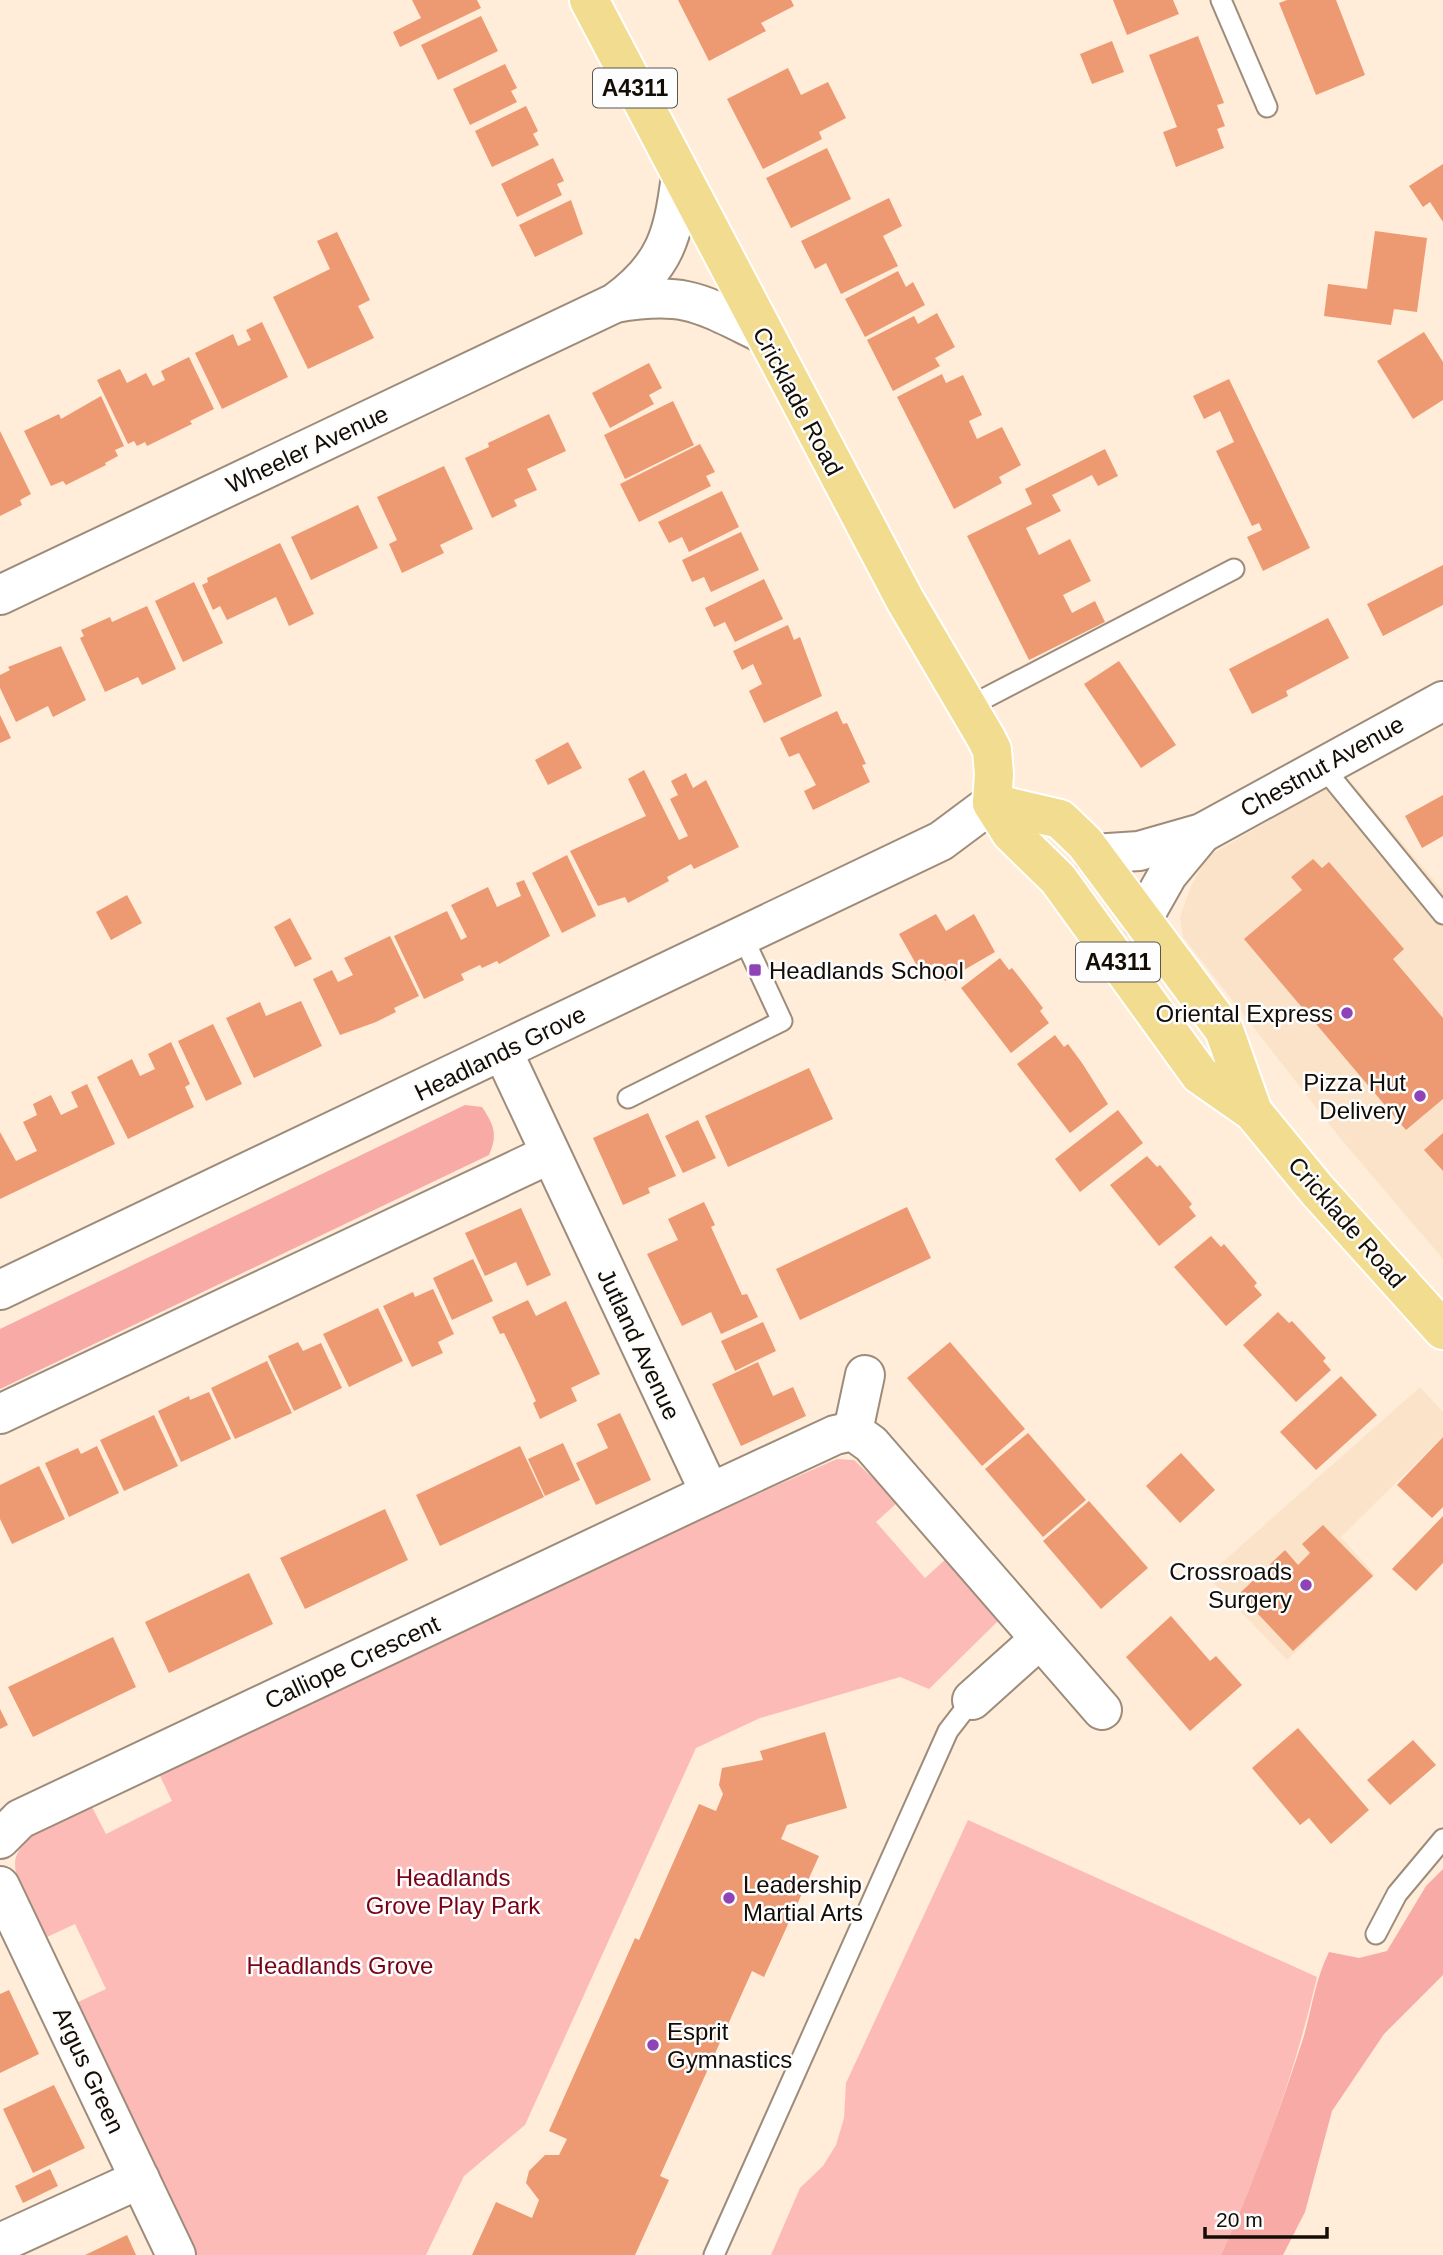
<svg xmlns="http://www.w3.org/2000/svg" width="1443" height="2255" font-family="Helvetica,sans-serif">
  <rect width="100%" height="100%" fill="#ffecd9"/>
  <g fill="#fbe3c9">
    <path d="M1346,776L1443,891V1259L1340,1138L1183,937L1180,917L1191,886L1207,857Z"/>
    <path d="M1420,1387L1443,1412V1436L1341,1537L1375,1575L1287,1660L1207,1576Z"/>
  </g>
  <g fill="#fdbbb7">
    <path d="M837,1459L854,1460L898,1502L876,1522L925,1578L947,1558L999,1620L929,1689L900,1677L760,1718L696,1748L525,2125L464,2176L426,2255H197L78,2002L106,1989L75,1924L47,1937C38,1917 22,1894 16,1873C7,1835 66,1819 92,1807L106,1834L172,1801L159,1774L710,1515Z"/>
    <path d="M968,1820L1317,1977C1295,2073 1261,2166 1221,2255H771L800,2188L823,2166L836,2145L844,2118L846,2083Z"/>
  </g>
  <g fill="#f7aaa6">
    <path d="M465,1105L482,1107C494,1125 498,1135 489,1155L0,1389V1329Z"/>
    <path d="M1443,1869V1975L1384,2034L1332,2111L1305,2212L1283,2255H1221C1253,2185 1279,2112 1303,2039C1312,2009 1315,1980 1329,1952L1359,1958L1387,1951L1426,1886Z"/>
  </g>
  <g fill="#ed9972">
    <path d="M412,0H477L481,8L400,47L393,32L421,18Z"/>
    <path d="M678,0H791L794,6L761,23L766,31L709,61Z"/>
    <path d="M1113,0H1173L1179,14L1127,35Z"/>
    <path d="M1287,0H1336L1365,75L1316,95L1279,3Z"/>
    <path d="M481,16L498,51L438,80L421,45Z"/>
    <path d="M1198,36L1224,103L1217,105L1225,126L1217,129L1224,148L1176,167L1163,132L1177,127L1149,55Z"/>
    <path d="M1112,41L1124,72L1092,84L1080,54Z"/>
    <path d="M505,64L517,88L511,91L517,102L470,125L453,89Z"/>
    <path d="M788,68L801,95L828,82L846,118L819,132L822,139L763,169L727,99Z"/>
    <path d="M526,106L538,131L533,134L539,145L492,167L475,131Z"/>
    <path d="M827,148L851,199L791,228L766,178Z"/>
    <path d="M553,158L564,181L557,184L562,195L517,217L501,184Z"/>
    <path d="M1443,164V222L1430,202L1423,207L1409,186Z"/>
    <path d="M889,198L902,226L883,236L898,266L841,294L826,263L815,269L801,241Z"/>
    <path d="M571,200L583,234L535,257L519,225Z"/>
    <path d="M1375,231L1427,238L1417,312L1394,309L1391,325L1324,316L1328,284L1367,289Z"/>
    <path d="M337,232L370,300L358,306L374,338L308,369L273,297L330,269L317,241Z"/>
    <path d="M898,271L906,287L913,282L925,305L865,337L845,299Z"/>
    <path d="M937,313L955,347L935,358L940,366L893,391L867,340L914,316L918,324Z"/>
    <path d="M262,322L288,377L222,409L195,353L233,334L238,346L251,340L246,330Z"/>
    <path d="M1424,332L1443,362V400L1413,419L1377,361Z"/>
    <path d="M189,357L214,409L190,421L192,424L147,446L145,442L137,446L134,441L128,444L97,380L120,369L127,383L146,373L153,386L165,380L161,371Z"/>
    <path d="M649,363L662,388L649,395L654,404L610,428L592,393Z"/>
    <path d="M942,374L946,383L963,375L982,415L969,421L977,439L1002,427L1021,465L999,477L1002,483L954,509L897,397Z"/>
    <path d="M1229,379L1310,548L1263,571L1247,537L1262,530L1259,523L1252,526L1216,451L1234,442L1220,411L1204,419L1193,396Z"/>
    <path d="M101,396L124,446L115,450L118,456L105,463L106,465L66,485L63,481L51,486L24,431L59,414L61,419Z"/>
    <path d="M673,401L694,445L625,479L604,435Z"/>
    <path d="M549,414L566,451L527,469L537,490L514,500L517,506L492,518L465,458L489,447L488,443Z"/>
    <path d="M0,431L31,494L20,500L22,505L0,516Z"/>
    <path d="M700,444L715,472L706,476L711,486L639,522L620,484Z"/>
    <path d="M1105,449L1118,476L1098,486L1092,475L1052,495L1061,511L1026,528L1039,555L1070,539L1091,581L1063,595L1072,613L1095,601L1105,622L1029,660L967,536L1032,504L1025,489Z"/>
    <path d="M444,466L473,529L440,545L444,553L402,573L389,544L397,540L377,497Z"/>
    <path d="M722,491L739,527L689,552L682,537L669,543L658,522Z"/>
    <path d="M358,505L378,548L311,580L291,537Z"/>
    <path d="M741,532L759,570L711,592L704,577L692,582L682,560Z"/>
    <path d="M280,543L314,614L289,626L276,597L227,620L220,606L213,610L202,585L208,582L207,578Z"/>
    <path d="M1443,565V605L1383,636L1367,604Z"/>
    <path d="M764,579L783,619L735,642L725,622L714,627L705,608Z"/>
    <path d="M194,582L223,643L183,662L155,601Z"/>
    <path d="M147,606L176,669L142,685L138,677L105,692L80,638L84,636L81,630L110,617L112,622Z"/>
    <path d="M1328,618L1349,658L1286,691L1288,696L1252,714L1229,669Z"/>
    <path d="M788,625L794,640L800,637L822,696L764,723L749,691L762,684L753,664L742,670L733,651Z"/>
    <path d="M61,646L86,700L53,717L48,706L16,722L0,688V675L10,670L8,667Z"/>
    <path d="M1119,661L1176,745L1141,768L1084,684Z"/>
    <path d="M837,711L843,724L847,723L866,764L862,765L870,782L813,810L804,791L816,785L799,753L789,757L780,738Z"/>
    <path d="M0,715L11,738L0,743Z"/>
    <path d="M568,742L582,768L548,785L535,760Z"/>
    <path d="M644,770L679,840L688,836L670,799L678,795L671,781L686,773L693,788L706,780L739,847L694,869L691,864L667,877L669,881L628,903L625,897L598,906L570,851L646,816L628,779Z"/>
    <path d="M1443,795V836L1422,848L1405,816Z"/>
    <path d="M567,855L596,916L562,933L532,873Z"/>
    <path d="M1313,859L1322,868L1329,862L1404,949L1393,959L1443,1018V1099L1406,1130L1244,939L1302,890L1291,877Z"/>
    <path d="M524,880L550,936L499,964L497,961L482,968L480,965L461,974L464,980L424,999L394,936L447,911L461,940L467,937L451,905L488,887L497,907L521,896L516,883Z"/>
    <path d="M127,895L142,923L111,940L96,912Z"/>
    <path d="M936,914L946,931L974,914L995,952L945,981L935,963L920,971L899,934Z"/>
    <path d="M290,918L312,959L295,967L274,927Z"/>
    <path d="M390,936L419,996L394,1008L396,1012L376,1022L340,1035L313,979L332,970L338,982L353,975L344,958Z"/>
    <path d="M1000,958L1009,970L1012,968L1027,987L1043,1008L1040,1011L1049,1023L1011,1053L961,988Z"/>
    <path d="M301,1001L322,1046L254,1078L226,1018L260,1002L266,1016Z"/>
    <path d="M213,1024L242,1084L206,1101L178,1041Z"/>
    <path d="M1055,1035L1064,1047L1068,1044L1082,1063L1108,1104L1070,1133L1017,1064Z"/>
    <path d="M171,1042L190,1084L185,1087L194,1107L128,1139L97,1077L132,1059L140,1076L155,1069L148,1054Z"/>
    <path d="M809,1068L833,1119L728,1167L705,1116Z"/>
    <path d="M87,1084L115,1144L0,1199V1132L16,1161L37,1151L23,1122L37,1115L33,1104L51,1095L61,1115L78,1107L71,1092Z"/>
    <path d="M1118,1110L1143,1143L1080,1192L1055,1159Z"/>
    <path d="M648,1113L676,1176L648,1188L650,1193L623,1205L593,1138Z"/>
    <path d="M698,1120L716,1158L683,1173L665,1136Z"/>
    <path d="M1443,1133V1171L1424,1150Z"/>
    <path d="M1147,1156L1157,1167L1160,1165L1192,1204L1189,1207L1196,1216L1159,1246L1110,1185Z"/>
    <path d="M704,1202L715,1225L711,1227L742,1295L747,1294L758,1317L721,1334L711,1312L682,1326L647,1254L678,1240L668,1219Z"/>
    <path d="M907,1207L931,1258L800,1320L776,1269Z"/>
    <path d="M521,1208L551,1275L527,1286L516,1262L485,1276L465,1233Z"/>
    <path d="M1211,1236L1221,1247L1224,1244L1241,1264L1257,1283L1254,1286L1262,1295L1226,1326L1174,1267Z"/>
    <path d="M473,1259L493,1301L452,1320L433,1278Z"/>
    <path d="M433,1289L454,1334L438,1342L443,1353L412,1367L383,1306L413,1292L415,1297Z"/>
    <path d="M528,1300L536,1316L566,1301L600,1374L571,1388L577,1401L540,1419L533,1403L536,1401L520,1366L504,1333L500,1334L492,1317Z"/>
    <path d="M378,1308L403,1361L349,1387L323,1334Z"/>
    <path d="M1278,1312L1289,1323L1292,1321L1326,1358L1323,1361L1331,1370L1296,1402L1243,1345Z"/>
    <path d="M763,1322L776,1351L735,1371L721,1341Z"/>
    <path d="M298,1342L303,1351L321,1343L342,1388L294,1411L268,1356Z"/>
    <path d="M950,1342L1025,1429L982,1466L907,1378Z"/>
    <path d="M267,1361L292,1413L235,1439L211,1388Z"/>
    <path d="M758,1362L773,1396L793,1387L806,1416L741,1446L712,1384Z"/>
    <path d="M1341,1376L1377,1415L1316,1470L1280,1432Z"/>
    <path d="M209,1392L231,1439L181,1462L158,1411L189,1396L190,1400Z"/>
    <path d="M620,1413L651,1480L596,1505L576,1463L608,1448L597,1424Z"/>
    <path d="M154,1415L178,1466L124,1491L100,1440Z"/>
    <path d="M1028,1433L1086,1500L1043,1537L985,1469Z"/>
    <path d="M1443,1437V1507L1432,1518L1397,1485Z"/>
    <path d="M563,1443L580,1480L545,1496L528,1459Z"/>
    <path d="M97,1446L119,1493L69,1517L45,1463L78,1448L81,1454Z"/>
    <path d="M520,1446L544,1497L440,1546L416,1495Z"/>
    <path d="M1181,1453L1215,1490L1180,1523L1146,1486Z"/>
    <path d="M39,1466L65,1519L12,1544L0,1519V1485Z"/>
    <path d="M1089,1501L1148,1568L1101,1609L1043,1541Z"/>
    <path d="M385,1509L408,1560L305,1609L280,1558Z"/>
    <path d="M1443,1516V1563L1416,1591L1392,1569Z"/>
    <path d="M1323,1525L1373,1576L1293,1651L1239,1594L1285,1550L1298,1565L1310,1553L1302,1544Z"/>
    <path d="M249,1573L273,1624L169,1673L145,1622Z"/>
    <path d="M1171,1616L1210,1661L1216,1656L1242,1685L1190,1731L1126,1657Z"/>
    <path d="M113,1637L136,1687L33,1737L8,1687Z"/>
    <path d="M0,1709L8,1725L0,1729Z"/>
    <path d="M1298,1728L1369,1810L1331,1844L1309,1818L1300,1825L1252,1768Z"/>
    <path d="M825,1732L847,1808L787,1825L781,1839L819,1856L764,1977L752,1971L660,2176L669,2180L635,2255H472L496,2202L532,2218L539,2200L526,2183L529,2171L545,2155H559L567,2139L549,2131L635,1938L639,1940L699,1804L716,1811L723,1794L719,1785L722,1768L763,1760L760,1751Z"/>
    <path d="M1413,1740L1436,1765L1390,1805L1367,1780Z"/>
    <path d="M9,1990L39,2054L0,2073V1994Z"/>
    <path d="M54,2085L85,2148L33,2173L3,2109Z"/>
    <path d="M50,2169L58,2186L23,2203L15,2186Z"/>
    <path d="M127,2235L136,2255H85Z"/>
  </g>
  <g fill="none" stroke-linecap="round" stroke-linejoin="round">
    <g stroke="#9d8c7a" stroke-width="23">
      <g id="lane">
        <path d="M1221,0L1267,107"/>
        <path d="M968,707L1234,569"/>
        <path d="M1322,766L1443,914"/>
        <path d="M628,1098L782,1021L743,937"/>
        <path d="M1376,1934L1397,1894L1443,1839"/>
        <path d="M714,2255L948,1731L972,1700"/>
      </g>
    </g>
    <g stroke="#9d8c7a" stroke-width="42">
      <g id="street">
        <path d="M615,303C685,291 700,303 762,333"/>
        <path d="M0,595L615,303C666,266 673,236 681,176"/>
        <path d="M1093,854L1139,851L1202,833L1443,701"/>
        <path d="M1142,920L1168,874L1202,833"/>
        <path d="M503,1052L710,1493L835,1435L853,1431L871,1444L1102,1710"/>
        <path d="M0,1290L941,841L992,803"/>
        <path d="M0,1414L550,1154"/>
        <path d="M853,1431L865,1375"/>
        <path d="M972,1700L1040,1639"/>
        <path d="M0,1839L20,1819L710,1493"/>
        <path d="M0,1886L176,2255"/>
        <path d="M0,2243L140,2179"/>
      </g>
    </g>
    <g stroke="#fff" stroke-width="42">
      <g id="primary">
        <path d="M589,0L905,600L986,738L992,750L994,774L992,803L1011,833L1058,879L1200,1075L1253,1112L1317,1190L1443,1330"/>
        <path d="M992,803L1060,819L1085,843L1224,1030L1253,1112"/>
      </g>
    </g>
    <use href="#lane" stroke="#fff" stroke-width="19"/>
    <use href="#street" stroke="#fff" stroke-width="38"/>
    <use href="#primary" stroke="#f1dc8f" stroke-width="38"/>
  </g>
  <g fill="#8e44b6" stroke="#fdfdfd" stroke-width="2.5">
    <rect x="748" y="963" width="14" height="14" rx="3.5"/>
    <circle cx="1347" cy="1013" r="7"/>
    <circle cx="1420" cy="1096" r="7"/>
    <circle cx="1306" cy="1585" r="7"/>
    <circle cx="729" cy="1898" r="7"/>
    <circle cx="653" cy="2045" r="7"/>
  </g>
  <g text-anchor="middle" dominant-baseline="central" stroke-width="5" stroke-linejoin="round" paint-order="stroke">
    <g fill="#fdfdfd" stroke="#595550" stroke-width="2">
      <rect x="593" y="68.5" width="84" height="39" rx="5"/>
      <rect x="1076" y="942.5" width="84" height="39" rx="5"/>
    </g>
    <g font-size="23" font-weight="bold" fill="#130d06">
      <text x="635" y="88">A4311</text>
      <text x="1118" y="962">A4311</text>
    </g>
    <g font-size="24" fill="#130d06" stroke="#fdfdfd">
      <text transform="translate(798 401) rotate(62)">Cricklade Road</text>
      <text transform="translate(307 449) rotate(-25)">Wheeler Avenue</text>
      <text transform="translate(1322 766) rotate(-29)">Chestnut Avenue</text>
      <text transform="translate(500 1053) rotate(-26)">Headlands Grove</text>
      <text transform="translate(1347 1222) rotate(49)">Cricklade Road</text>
      <text transform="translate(639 1344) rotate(65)">Jutland Avenue</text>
      <text transform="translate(352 1662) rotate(-25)">Calliope Crescent</text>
      <text transform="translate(89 2070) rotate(65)">Argus Green</text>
    </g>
    <g font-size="24" fill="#130d06" stroke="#fdfdfd" text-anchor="start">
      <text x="769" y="970">Headlands School</text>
      <text x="1333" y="1013" text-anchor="end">Oriental Express</text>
      <text x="1406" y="1082" text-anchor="end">Pizza Hut<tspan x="1406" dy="28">Delivery</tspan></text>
      <text x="1292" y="1571" text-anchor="end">Crossroads<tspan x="1292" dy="28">Surgery</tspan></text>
      <text x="743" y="1884">Leadership<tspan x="743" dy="28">Martial Arts</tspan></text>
      <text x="667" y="2031">Esprit<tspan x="667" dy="28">Gymnastics</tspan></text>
    </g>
    <g font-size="24" fill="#780216" stroke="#fdfdfd">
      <text x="453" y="1877">Headlands<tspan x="453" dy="28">Grove Play Park</tspan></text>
      <text x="340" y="1965">Headlands Grove</text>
    </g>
  </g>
  <path d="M1205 2227v10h122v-10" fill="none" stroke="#130d06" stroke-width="3.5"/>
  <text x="1216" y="2227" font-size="21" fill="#130d06" stroke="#fdfdfd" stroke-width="5" paint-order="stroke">20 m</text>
</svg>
